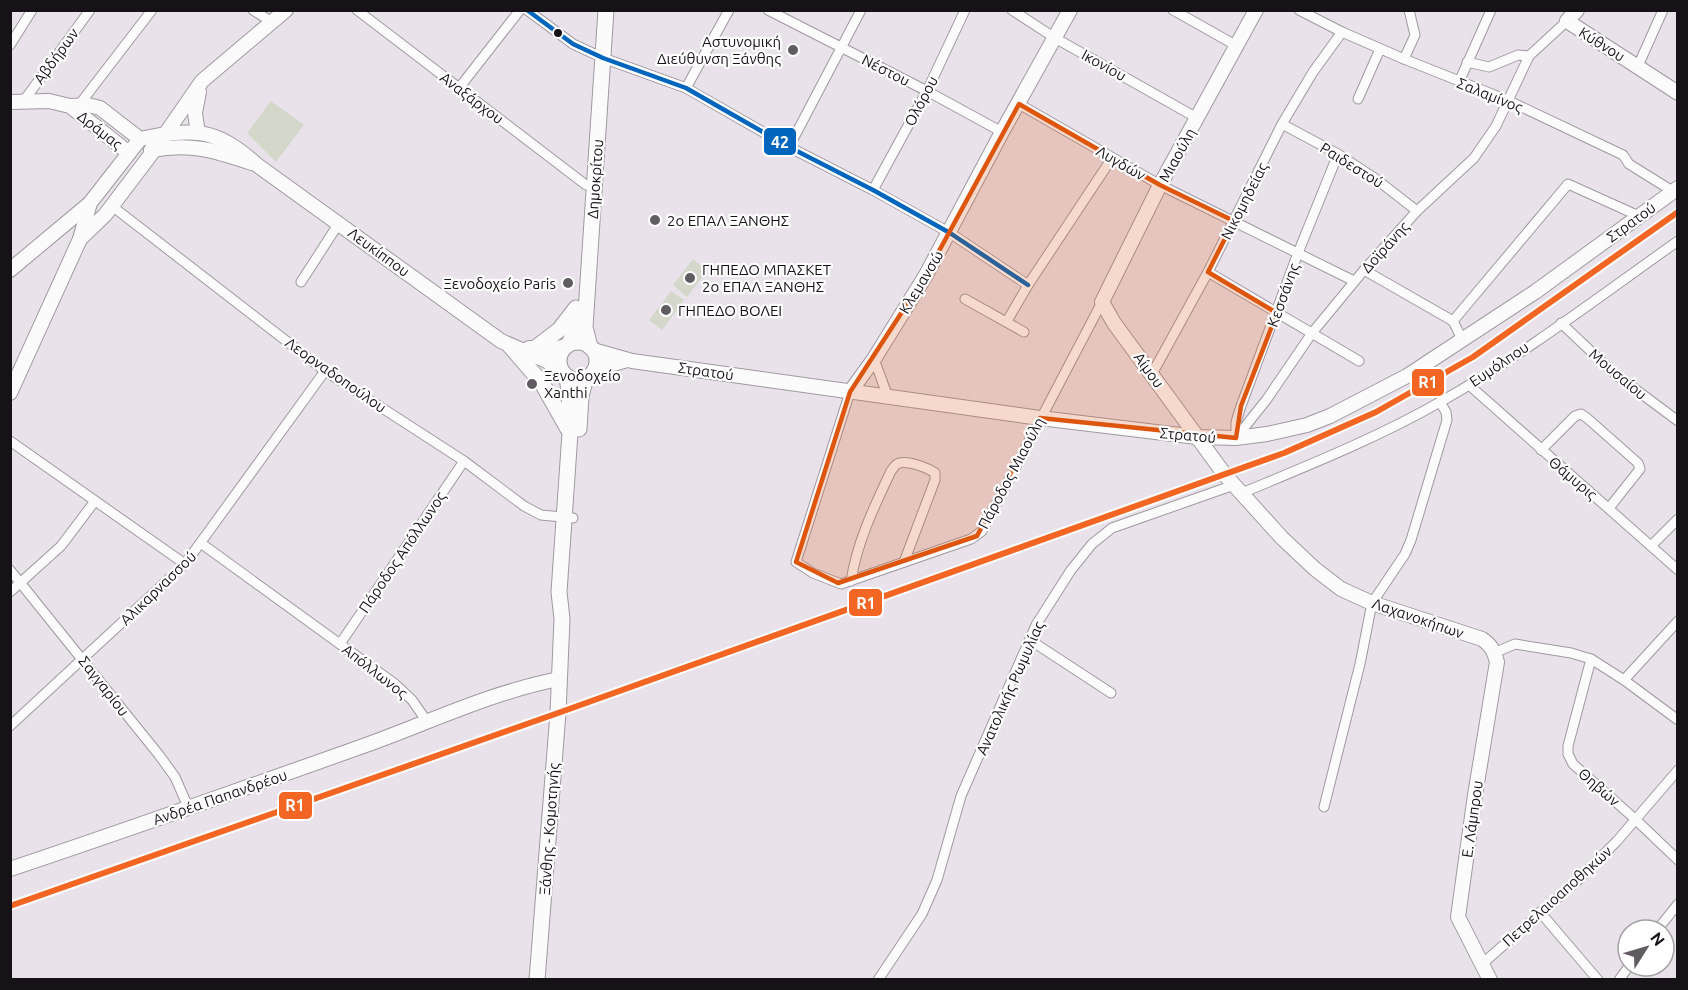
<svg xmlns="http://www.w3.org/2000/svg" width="1688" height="990" font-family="Ubuntu,sans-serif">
  <rect width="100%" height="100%" fill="#eae2eb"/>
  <g fill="#d3d8ca">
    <path d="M271,101L304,125L276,162L247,133Z"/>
    <path d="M693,259L707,271L687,297L673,285Z"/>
    <path d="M671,291L684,300L662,330L649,320Z"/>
  </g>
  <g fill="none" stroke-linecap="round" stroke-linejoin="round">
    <g stroke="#9f99a0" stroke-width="11">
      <g id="street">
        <path d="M253,10L272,22"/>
        <path d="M357,10L586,185"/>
        <path d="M527,10L573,44L603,58L686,88L789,147L873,190L950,233L1028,285"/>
        <path d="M768,10L927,91L1002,132"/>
        <path d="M1012,10L1055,38L1197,118"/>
        <path d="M1173,10L1237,46"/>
        <path d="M1299,10L1342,32L1404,59L1507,100L1623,155L1629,164L1674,192"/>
        <path d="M10,45L32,10"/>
        <path d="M1404,59L1415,35L1409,10"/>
        <path d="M1467,62L1489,67L1518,55L1529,56"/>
        <path d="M1638,66L1663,10"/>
        <path d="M1459,82L1491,10"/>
        <path d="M459,88L520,10"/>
        <path d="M686,88L729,10"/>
        <path d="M1358,99L1380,49"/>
        <path d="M23,102L90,10"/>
        <path d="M1019,104L1160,185L1354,281"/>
        <path d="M79,105L152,10"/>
        <path d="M1282,124L1338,154L1376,179L1417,211"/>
        <path d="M789,147L861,10"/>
        <path d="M873,190L927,91L965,10"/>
        <path d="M112,206L325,371L464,461L524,506L541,515L573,518"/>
        <path d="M1364,270L1453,321L1463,341"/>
        <path d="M1208,272L1359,361"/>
        <path d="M301,282L339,223"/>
        <path d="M965,299L1024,332"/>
        <path d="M1007,321L1028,285L1112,158"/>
        <path d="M1453,321L1568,184L1639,216"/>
        <path d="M1561,323L1615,374L1678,421"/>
        <path d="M874,359L888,397"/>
        <path d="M1152,374L1208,272L1282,124L1313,72L1342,32"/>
        <path d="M1469,385L1678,570"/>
        <path d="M850,392L796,562L813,573L841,584L971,539L982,531L1102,302"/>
        <path d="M1236,438L1267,399L1312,333L1364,270L1417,211L1474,158L1496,126L1529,56L1567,21"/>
        <path d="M1236,438V422L1241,406L1298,253L1338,154"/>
        <path d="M10,441L185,564"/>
        <path d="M1541,450L1575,416L1581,414L1587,418L1638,463L1640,469L1609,508"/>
        <path d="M1242,493C1309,465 1377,438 1440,402C1522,356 1600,296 1678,241"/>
        <path d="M202,544L395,684L412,700L428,723"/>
        <path d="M1651,546L1678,519"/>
        <path d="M10,570L159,755L175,777L189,809"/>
        <path d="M851,581C857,542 874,507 891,471C893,469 895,465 897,464C906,459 928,468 935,473V480L904,562"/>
        <path d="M10,592L61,546L95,501"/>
        <path d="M1030,640L1111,693"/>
        <path d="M340,644L464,461"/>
        <path d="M1494,653L1515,644L1571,653L1591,659L1624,680L1678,720"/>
        <path d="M1591,659L1568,746V754L1573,764L1635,819L1678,860"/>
        <path d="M1624,680L1678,621"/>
        <path d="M10,726L185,564L325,371"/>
        <path d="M1324,807L1360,664L1372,603L1405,554L1411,540L1447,420L1446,412L1440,402"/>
        <path d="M1540,912L1598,980"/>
        <path d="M1657,930L1678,904"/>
        <path d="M1482,964L1578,880L1617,841L1678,770"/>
        <path d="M878,980L922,914L937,880L961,796L1036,625L1071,570L1092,544L1112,528L1234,485"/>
        <path d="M1619,980L1629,966"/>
      </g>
    </g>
    <g stroke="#9f99a0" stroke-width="16">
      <g id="secondary">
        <path d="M1256,10L1160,185L1102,302L1114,323L1225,475L1282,538L1315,569L1341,589L1372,603L1482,639C1491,645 1494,651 1497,662L1475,795L1458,917L1490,980"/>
        <path d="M1577,10L1567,21L1678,93"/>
        <path d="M10,102L49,101L70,106L129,153"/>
        <path d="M70,106L88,105L100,108L140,139"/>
        <path d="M198,133L195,113L199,92"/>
        <path d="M140,139C193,128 215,127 257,165L501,341L547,361L562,372"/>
        <path d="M151,150C192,143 213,150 252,163"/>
        <path d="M80,239L105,215L155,149L202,81L286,10"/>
        <path d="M10,270L89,204"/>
        <path d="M529,348L554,349L566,346"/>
        <path d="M593,350L632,361L1040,418L1197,437L1236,438L1267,434L1307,425L1330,416L1407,376L1535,292L1678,188"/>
        <path d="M591,375L609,365L624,361"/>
        <path d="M850,392L874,359L926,275L1002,132L1070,10"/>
        <path d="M10,393L80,239L90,203L140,139"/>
        <path d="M10,869C130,829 248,787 366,745C430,722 492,692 559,679"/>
      </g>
    </g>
    <g stroke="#9f99a0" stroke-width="17">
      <g id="primary">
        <circle cx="578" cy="361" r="19"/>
        <path d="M569,344L575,330L578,310"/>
        <path d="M510,346L542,383L568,429"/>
        <path d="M590,347L585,327L606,10"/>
        <path d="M534,349L559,330L576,308"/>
        <path d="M579,429L581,396L586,378"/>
        <path d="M537,980L558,713L562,619L559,592L570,433L569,391L567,377"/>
      </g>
    </g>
    <use href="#street" stroke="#fcfbfc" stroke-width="9"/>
    <use href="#secondary" stroke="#fcfbfc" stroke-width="14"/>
    <use href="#primary" stroke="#fcfbfc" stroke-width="15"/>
    <g stroke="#fff" stroke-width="9">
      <path id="bus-1" d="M527,10L573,44L603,58L686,88L789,147L873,190L950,233L1028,285"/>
    </g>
    <use href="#bus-1" stroke="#0065bd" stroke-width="4.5"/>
    <g stroke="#fff" stroke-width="10">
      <path id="rail-1" d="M10,906L558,713L1284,453L1376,412L1473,357L1678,212"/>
    </g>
    <use href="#rail-1" stroke="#f26522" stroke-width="6"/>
  </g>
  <path fill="#de550d" fill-opacity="0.2" stroke="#de550d" stroke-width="4.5" stroke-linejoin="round" d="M1019,104L1160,185L1234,221L1208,272L1277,313L1241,406L1236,438L1040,418L977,536L838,583L796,562L850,392L926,275Z"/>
  <circle fill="#171218" stroke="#fff" stroke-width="2" cx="558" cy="33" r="5"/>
  <g fill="#615b62" stroke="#fff" stroke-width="2">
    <circle cx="793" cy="50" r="6"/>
    <circle cx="655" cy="220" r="6"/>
    <circle cx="690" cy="278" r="6"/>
    <circle cx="568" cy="283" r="6"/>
    <circle cx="666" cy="310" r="6"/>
    <circle cx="532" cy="384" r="6"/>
  </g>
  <g text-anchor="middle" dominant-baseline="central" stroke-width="4.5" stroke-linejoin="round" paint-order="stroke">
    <g font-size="15" fill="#171218" stroke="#fff" text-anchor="start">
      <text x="781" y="41" text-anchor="end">Αστυνομική<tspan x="781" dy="17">Διεύθυνση Ξάνθης</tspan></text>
      <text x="667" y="220">2o ΕΠΑΛ ΞΑΝΘΗΣ</text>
      <text x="702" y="269">ΓΗΠΕΔΟ ΜΠΑΣΚΕΤ<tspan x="702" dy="17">2ο ΕΠΑΛ ΞΑΝΘΗΣ</tspan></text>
      <text x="556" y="283" text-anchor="end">Ξενοδοχείο Paris</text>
      <text x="678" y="310">ΓΗΠΕΔΟ ΒΟΛΕΙ</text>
      <text x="544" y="375">Ξενοδοχείο<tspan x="544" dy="17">Xanthi</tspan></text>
    </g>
    <g font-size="15" fill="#171218" stroke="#fff">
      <text transform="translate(1602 44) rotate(32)">Κύθνου</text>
      <text transform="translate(56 56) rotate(-54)">Αβδήρων</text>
      <text transform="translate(1104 65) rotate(29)">Ικονίου</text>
      <text transform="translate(886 70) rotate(27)">Νέστου</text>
      <text transform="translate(1490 95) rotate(22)">Σαλαμίνος</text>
      <text transform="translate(472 98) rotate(37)">Αναξάρχου</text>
      <text transform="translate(921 101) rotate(-62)">Ολόρου</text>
      <text transform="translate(100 130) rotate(38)">Δράμας</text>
      <text transform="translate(1177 155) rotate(-61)">Μιαούλη</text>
      <text transform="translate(1121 163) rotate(30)">Λυγδών</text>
      <text transform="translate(1352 165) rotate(32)">Ραιδεστού</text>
      <text transform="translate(595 179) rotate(-86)">Δημοκρίτου</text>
      <text transform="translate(1244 201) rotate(-63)">Νικομηδείας</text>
      <text transform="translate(1631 222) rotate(-36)">Στρατού</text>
      <text transform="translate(1385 247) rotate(-48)">Δοϊράνης</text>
      <text transform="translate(379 252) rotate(36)">Λευκίππου</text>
      <text transform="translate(921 282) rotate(-59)">Κλεμανσώ</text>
      <text transform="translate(1283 295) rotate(-70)">Κεσσάνης</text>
      <text transform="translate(1499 364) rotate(-34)">Ευμόλπου</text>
      <text transform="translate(1149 370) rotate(54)">Αίμου</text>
      <text transform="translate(706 371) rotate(8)">Στρατού</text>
      <text transform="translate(1618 374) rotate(40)">Μουσαίου</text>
      <text transform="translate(336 375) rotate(35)">Λεορναδοπούλου</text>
      <text transform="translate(1188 435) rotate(5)">Στρατού</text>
      <text transform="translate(1011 473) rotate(-62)">Πάροδος Μιαούλη</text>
      <text transform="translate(1573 478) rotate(40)">Θάμυρις</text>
      <text transform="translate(402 552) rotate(-56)">Πάροδος Απόλλωνος</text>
      <text transform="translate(158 588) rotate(-44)">Αλικαρνασσού</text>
      <text transform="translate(1418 618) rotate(19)">Λαχανοκήπων</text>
      <text transform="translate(375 671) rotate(38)">Απόλλωνος</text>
      <text transform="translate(104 686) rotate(52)">Σαγγαρίου</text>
      <text transform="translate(1010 688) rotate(-66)">Ανατολικής Ρωμυλίας</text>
      <text transform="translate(1599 787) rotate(41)">Θηβών</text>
      <text transform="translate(220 797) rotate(-19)">Ανδρέα Παπανδρέου</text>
      <text transform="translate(1472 819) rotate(-82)">Ε. Λάμπρου</text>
      <text transform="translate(549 829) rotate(-86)">Ξάνθης - Κομοτηνής</text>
      <text transform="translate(1557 896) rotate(-42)">Πετρελαιοαποθηκών</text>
    </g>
  </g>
  <g stroke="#fff" stroke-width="2">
    <rect x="763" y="127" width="34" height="29" rx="6" fill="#0065bd"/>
    <rect x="1411" y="368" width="34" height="29" rx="6" fill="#f26522"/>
    <rect x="848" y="588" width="35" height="29" rx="6" fill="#f26522"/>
    <rect x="278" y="791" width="35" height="29" rx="6" fill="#f26522"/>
  </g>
  <g font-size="16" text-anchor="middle" font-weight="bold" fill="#fff">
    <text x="780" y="148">42</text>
    <text x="1428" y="388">R1</text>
    <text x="866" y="609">R1</text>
    <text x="295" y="811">R1</text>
  </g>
  <rect width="1688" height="990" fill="none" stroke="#171218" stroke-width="24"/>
  <g transform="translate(1646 948) rotate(53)"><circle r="28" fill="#ffffff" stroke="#a2a0a3" stroke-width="1.5"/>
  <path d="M0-4.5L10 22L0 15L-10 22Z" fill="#615b62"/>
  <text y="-9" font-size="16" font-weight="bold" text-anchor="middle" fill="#171218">N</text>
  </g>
</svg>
